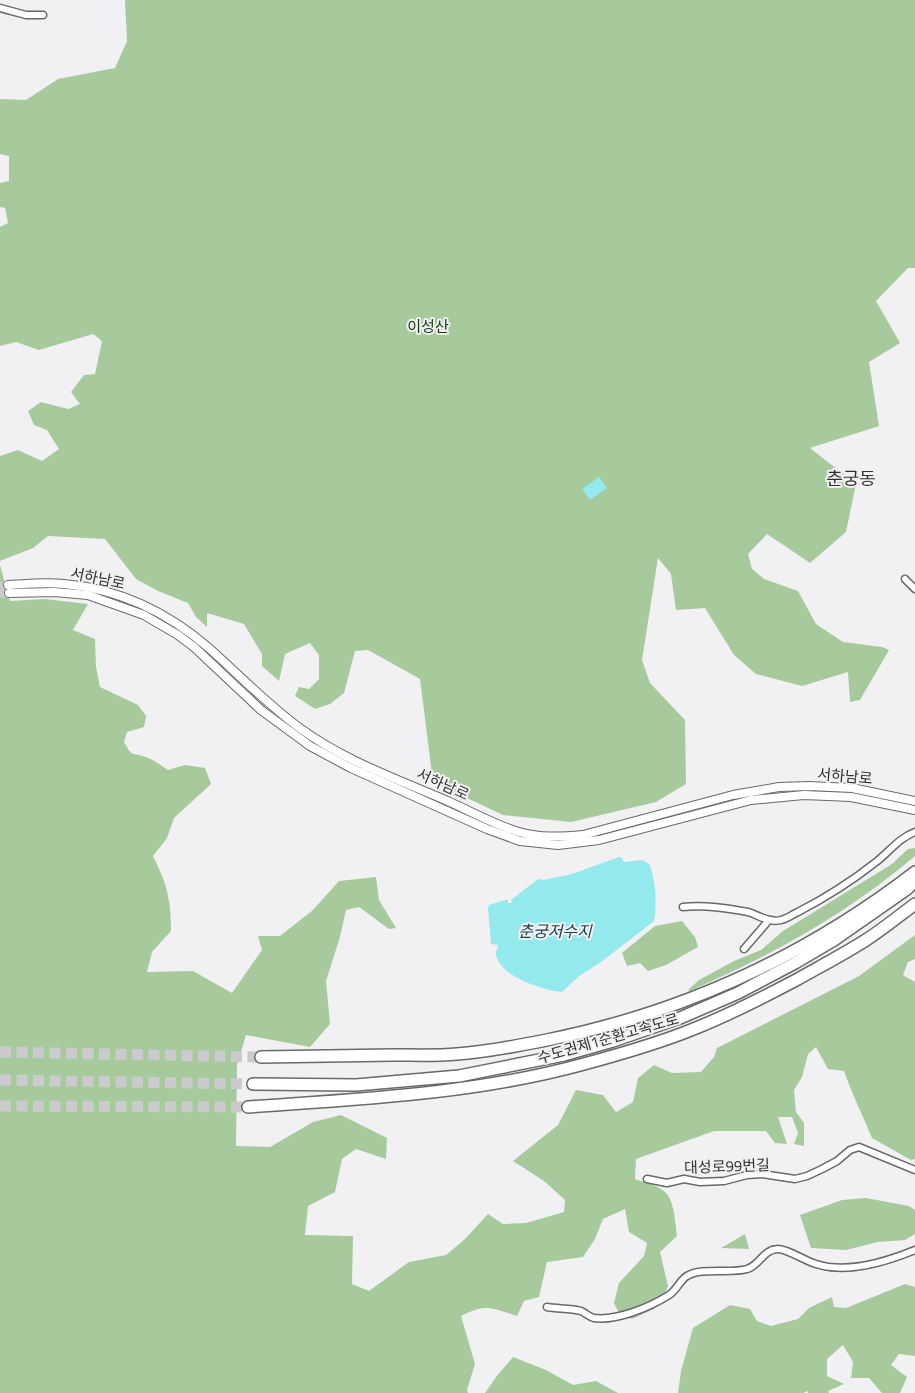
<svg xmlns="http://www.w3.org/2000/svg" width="915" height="1393" font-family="'Titillium Web','Noto Sans KR',sans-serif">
  <rect width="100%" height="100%" fill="#f1f1f4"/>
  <g fill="#a7ca9d">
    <path d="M125,0H915V268H908L876,301L900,343L869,362L879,426L810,448L856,484L846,532L810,563L767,534L748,554L752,569L764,579L798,591L816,624L843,642L882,647L889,650L860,700L850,702L848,672L802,686L756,674L734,655L705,608L676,610L671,574L658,558L642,660L650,683L685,720L686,784L656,802L571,822L503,815L433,782L420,679L368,650L355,651L344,693L330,704L315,709L295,696L299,687L309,689L319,679V655L310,643L285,654L279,681L262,666V654L244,624L207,613V627L196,617L188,603L158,591L136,579L105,539L48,536L33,548L0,561V456L18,450L42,461L59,449L47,430L34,425L28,411L41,402L68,409L80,404L71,392L84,375L95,374L102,341L93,334L39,350L16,342L0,346V227L8,223L5,208L0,207V183L9,181V156L0,154V99L26,100L58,79L115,68L127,41Z"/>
    <path d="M0,565L10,601L44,599L88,604L73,630L95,639L96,667L100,687L138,705L146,716L144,727L127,732L124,742C133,758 131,752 146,757C154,760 162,766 168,770L185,765L205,768L211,784L174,818L167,838L153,856C167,884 171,900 171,931L152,952L147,972L193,971L232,993L262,950L258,936H280L313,910L339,881L376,877L379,900L396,928L389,929L359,907L346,910L340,937L326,981L330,1024L310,1047L246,1035L237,1065L236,1146L270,1147L313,1122L341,1115L387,1138L386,1159L356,1149L342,1159L335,1192L308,1206L305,1235L353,1236L352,1284L369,1291L409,1262L446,1255L464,1240L488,1214L503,1224L526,1223L564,1212L565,1200L544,1181L513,1161L558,1125L576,1090L603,1095L616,1112L633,1102L638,1078L654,1065L672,1073L701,1072L714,1057L717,1048L859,976L915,935V959L908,962L903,975L915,982V1159L911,1160L872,1138C863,1116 852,1094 844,1071L828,1069L816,1047L808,1054L802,1077L794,1090L796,1112L804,1123V1146L794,1144L798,1133L792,1117H778L787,1144L775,1143L766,1131H714L636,1159L635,1179C644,1182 660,1186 667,1194C675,1205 675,1223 677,1236L660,1252L668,1286L661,1302L654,1309L632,1319L618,1311L614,1303L619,1283L644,1256L647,1243L629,1232L625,1209L603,1219L595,1239L583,1257L547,1262L539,1297L524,1301L517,1316C491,1308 487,1303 461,1316L475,1364L467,1390L468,1393H0Z"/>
    <path d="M915,848V856C847,914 772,955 690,991L688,990L699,980L734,961L761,950L783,931L892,864L908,849Z"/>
    <path d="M682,921L695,937L698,947L666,965L648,971L640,963L627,966L622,953L655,926Z"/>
    <path d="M866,1198L909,1206L915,1210V1234L905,1240L878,1242L846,1250L811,1248L800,1215L842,1200Z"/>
    <path d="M745,1234L749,1249L721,1248Z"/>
    <path d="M905,1284L915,1287V1356L899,1354L891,1365L907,1377L900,1393H882L869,1378H851L853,1362L843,1345L827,1359V1376L844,1384L828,1391L829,1393H808V1391L803,1393H678L681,1371L693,1328L730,1305L750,1309L757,1321L771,1326L798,1319L809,1308L832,1297L834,1307L846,1308Z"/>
    <path d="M513,1357L546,1370L573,1385L596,1381L618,1393H485L496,1377Z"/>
  </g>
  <g fill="#93e9ec">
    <path d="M599,477L607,488L590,500L582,489Z"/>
    <path d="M619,857H621L624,862L642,860L649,864C656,880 657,904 654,921L601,962L579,976L562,992C543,990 501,977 496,955C495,951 498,949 498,945L491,944L488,908L489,905L505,900H508V903H512L511,900L538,879L544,880L572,874Z"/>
  </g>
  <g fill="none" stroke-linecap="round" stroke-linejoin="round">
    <g stroke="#cbcbcd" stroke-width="8" stroke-dasharray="8 4" stroke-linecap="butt">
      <path d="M0,586L8,585"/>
      <path d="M0,594L9,593"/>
    </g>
    <g stroke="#cbcbcd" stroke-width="11" stroke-dasharray="11 5.5" stroke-linecap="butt">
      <path d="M0,1052L261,1057"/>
      <path d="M0,1080L253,1084"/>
      <path d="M0,1106L248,1107"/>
    </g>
    <g stroke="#69696c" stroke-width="9">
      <g id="minor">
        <path d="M0,8L26,15H43"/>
        <path d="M905,579L915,589"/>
        <path d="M683,907C706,905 726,908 748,912C758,915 769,923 781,920C787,919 793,914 798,912C825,898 852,881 876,862C889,852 899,838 915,832"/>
        <path d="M744,949L769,920"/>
        <path d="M647,1179L667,1183L684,1179L700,1182L724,1181L747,1175L762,1174L795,1179L807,1176L822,1169L837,1161L850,1150L859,1147L915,1170"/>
        <path d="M547,1307C558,1309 570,1308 581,1311C586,1313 589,1317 594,1318C617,1321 650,1307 669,1295C677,1290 680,1280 687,1276C701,1267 731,1274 747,1269C759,1266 763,1250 777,1249C786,1248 805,1261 816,1264C847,1274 886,1262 915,1250"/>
      </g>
    </g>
    <g stroke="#69696c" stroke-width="10">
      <g id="tertiary">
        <path d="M8,585C26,584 46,582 64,584C119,589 169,613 210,649C240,676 268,705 301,729C345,761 399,780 450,802C472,812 495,825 519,832C540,838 561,837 583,835L733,795L779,787L809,786L852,788L915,801"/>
        <path d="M9,593L54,592L88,595L144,615L178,635L194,647L261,710L310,746L351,768L487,829L520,841L558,845L599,840L751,800L804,795L851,797L915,810"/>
      </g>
    </g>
    <g stroke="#69696c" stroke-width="14">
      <g id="motorway">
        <path d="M261,1057C305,1056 349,1056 393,1055C414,1055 436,1056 457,1054C487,1052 517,1046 547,1040C681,1013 806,956 915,872"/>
        <path d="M253,1084L356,1085L459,1076L564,1055L613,1041L680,1018L738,993L795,963L834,940L907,889L915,881"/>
        <path d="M248,1107C360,1099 475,1094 584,1064C621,1054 660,1043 696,1028C731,1014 764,997 798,979C821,966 844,954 866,940C883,929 899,916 915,904"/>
      </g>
    </g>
    <use href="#minor" stroke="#fff" stroke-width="6"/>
    <use href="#tertiary" stroke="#fff" stroke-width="8"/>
    <use href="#motorway" stroke="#fff" stroke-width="11"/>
  </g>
  <g text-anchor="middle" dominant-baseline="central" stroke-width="4" stroke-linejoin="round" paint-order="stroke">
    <g font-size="15" fill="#133a04" stroke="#f1f1f4">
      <text x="428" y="326">이성산</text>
    </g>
    <g font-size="15" fill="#313132" stroke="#f1f1f4">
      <text transform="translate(98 578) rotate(12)">서하남로</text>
      <text transform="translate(845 776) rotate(5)">서하남로</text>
      <text transform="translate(443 784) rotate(24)">서하남로</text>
      <text transform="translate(608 1038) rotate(-16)">수도권제1순환고속도로</text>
      <text transform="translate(727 1166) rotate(-2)">대성로99번길</text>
    </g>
    <g font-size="16" font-style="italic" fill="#1b4445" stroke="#f1f1f4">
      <text x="555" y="931">춘궁저수지</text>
    </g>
    <g font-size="18" fill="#313132" stroke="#f1f1f4">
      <text x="851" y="478">춘궁동</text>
    </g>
  </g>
</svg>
